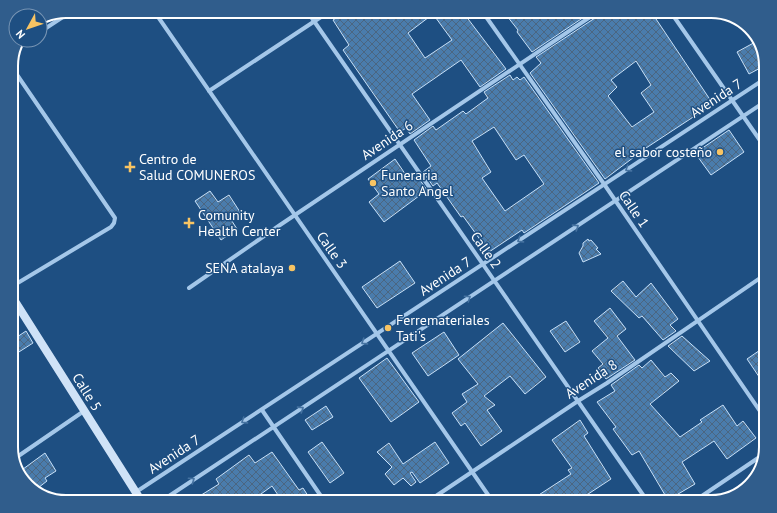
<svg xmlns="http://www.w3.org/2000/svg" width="777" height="513" font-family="'PT Sans',sans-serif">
  <defs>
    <pattern id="building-cross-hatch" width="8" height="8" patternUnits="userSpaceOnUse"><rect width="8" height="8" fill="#4a7cac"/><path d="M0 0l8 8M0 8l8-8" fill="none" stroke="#4b6681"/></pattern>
  </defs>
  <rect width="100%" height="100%" fill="#1e4f82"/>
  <g fill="url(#building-cross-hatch)" stroke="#c8e0f7" fill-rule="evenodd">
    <path d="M347,11H462L506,69L480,87L461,60L412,94L430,120L410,134L406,128L400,132L343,50L349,45L333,20ZM433,14L452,40L425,58L408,33Z"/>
    <path d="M503,11H593L532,52L517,32L518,30Z"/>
    <path d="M602,11H667L656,19L713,104L646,148L605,179L530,73L541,63L536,57L601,14ZM636,61L651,85L641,93L654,112L632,127L608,96L617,87L611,80Z"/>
    <path d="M759,40L766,65L749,74L737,52Z"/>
    <path d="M510,75L513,80L517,77L520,80L524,77L599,183L524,233L522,230L489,252L463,216L461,217L437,183L433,186L423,172L431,166L414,140L433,126L436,130L463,111L466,114L488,98L484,92ZM494,127L516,160L524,155L544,184L505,211L482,178L491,172L472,141Z"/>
    <path d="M729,130L744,152L711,175L695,153Z"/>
    <path d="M395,159L410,181L417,176L427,190L384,222L369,202L379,194L368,179Z"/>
    <path d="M210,191L218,202L229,195L240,212L230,218L237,229L221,240L195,201Z"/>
    <path d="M588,239L589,241L591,240L598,248L596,249L601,254L583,262L579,253L583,246V243Z"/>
    <path d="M400,261L415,283L377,308L362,287Z"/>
    <path d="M623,281L636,297L651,283L678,319L670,325L676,331L663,340L642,316L639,318L611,291Z"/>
    <path d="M610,308L626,329L617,336L635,360L606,379L598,368L603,364L592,351L608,338L594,321Z"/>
    <path d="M566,321L580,342L565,352L550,331Z"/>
    <path d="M503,323L546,377L525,394L510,376L484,396L495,405L487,410L502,431L481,446L465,423L461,426L452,413L467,402L462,394L478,384L458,359Z"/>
    <path d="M26,331L33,343L11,357V341Z"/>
    <path d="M444,332L459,355L428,376L412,353Z"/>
    <path d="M682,336L710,361L694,371L668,346Z"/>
    <path d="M766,346V387L747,359Z"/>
    <path d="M387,358L419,402L391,422L359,378Z"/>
    <path d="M651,360L665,377L671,373L679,381L650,404L680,437L702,422L700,420L723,405L737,426L743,421L756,438L727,459L714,441L682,462L695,484L668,500L639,451L632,455L613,429L616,427L597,402L615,391L611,385L639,365L642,368Z"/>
    <path d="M326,406L333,417L312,430L305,420Z"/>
    <path d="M580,420L588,433L584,436L611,479L576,502H528L571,474L568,470L572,468L552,440Z"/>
    <path d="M322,442L344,473L330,483L308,452Z"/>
    <path d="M435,442L449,463L420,483L412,472L410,473L416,482L411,486L403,478L394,485L385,474L392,467L377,452L389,443L403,464Z"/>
    <path d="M272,452L299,490L303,488L312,502H280L282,501L272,486L250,502H190L219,484L216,479L249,455L255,463Z"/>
    <path d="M45,453L56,471L45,478L47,481L34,491L19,472Z"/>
  </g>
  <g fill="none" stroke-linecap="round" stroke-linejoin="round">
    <g stroke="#a4c7e9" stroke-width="4">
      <path d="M154,11L493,502"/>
      <path d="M307,11L648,502"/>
      <path d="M482,11L604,184L766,420"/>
      <path d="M670,11L766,149"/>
      <path d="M40,32L72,11"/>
      <path d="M19,45L27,40"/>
      <path d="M11,66L115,218L114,223L111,227L11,287"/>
      <path d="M209,91L330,11"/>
      <path d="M189,288L280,225L599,11"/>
      <path d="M262,410L325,502"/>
      <path d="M14,459L84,411"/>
      <path d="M136,492L766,78"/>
      <path d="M160,502L766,101"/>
      <path d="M427,502L578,401L607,383L766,274"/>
      <path d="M693,502L764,454"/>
    </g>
    <path stroke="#cfe2f7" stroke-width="8" d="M11,295L142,502"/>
  </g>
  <defs><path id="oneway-chevron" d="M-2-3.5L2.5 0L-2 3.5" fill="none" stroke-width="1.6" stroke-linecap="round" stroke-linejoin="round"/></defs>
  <g stroke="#4673a1">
    <use href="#oneway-chevron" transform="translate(628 169) rotate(147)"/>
    <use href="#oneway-chevron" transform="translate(576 227) rotate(-33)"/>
    <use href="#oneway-chevron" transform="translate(520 240) rotate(147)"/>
    <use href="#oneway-chevron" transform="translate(468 298) rotate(-34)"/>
    <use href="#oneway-chevron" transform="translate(364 342) rotate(147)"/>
    <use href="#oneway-chevron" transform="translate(301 409) rotate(-33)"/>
    <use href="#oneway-chevron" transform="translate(244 421) rotate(147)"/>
    <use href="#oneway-chevron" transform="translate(192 480) rotate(-34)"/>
  </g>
  <g fill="#f8c463" stroke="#1e4f82" stroke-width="1.5">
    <circle cx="720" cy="152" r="4"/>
    <path d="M128 161h4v4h4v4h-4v4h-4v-4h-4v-4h4z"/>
    <circle cx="373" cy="183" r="4"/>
    <path d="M187 217h4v4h4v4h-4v4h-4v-4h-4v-4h4z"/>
    <circle cx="292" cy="268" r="4"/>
    <circle cx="388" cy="328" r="4"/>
  </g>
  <g text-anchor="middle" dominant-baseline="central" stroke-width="3" stroke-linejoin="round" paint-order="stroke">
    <g font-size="14" fill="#fff" stroke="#1e4f82">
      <text transform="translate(716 98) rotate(-33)">Avenida 7</text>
      <text transform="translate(387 140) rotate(-34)">Avenida 6</text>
      <text transform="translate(634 209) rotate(56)">Calle 1</text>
      <text transform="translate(332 250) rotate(55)">Calle 3</text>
      <text transform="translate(486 250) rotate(55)">Calle 2</text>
      <text transform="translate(445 276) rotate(-33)">Avenida 7</text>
      <text transform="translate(591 379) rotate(-33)">Avenida 8</text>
      <text transform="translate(87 392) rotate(58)">Calle 5</text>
      <text transform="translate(174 454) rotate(-33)">Avenida 7</text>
    </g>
    <g font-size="14" fill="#fff" stroke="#1e4f82" text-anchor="start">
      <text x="712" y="152" text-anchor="end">el sabor costeño</text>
      <text x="139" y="159">Centro de<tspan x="139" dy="16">Salud COMUNEROS</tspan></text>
      <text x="381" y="175">Funeraria<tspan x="381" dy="16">Santo Angel</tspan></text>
      <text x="198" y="215">Comunity<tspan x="198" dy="16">Health Center</tspan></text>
      <text x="284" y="268" text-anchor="end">SENA atalaya</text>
      <text x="396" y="320">Ferremateriales<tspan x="396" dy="16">Tati's</tspan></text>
    </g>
  </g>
  <path d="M0 0H777V513H0ZM66 18H711A48 48 0 0 1 759 66V447A48 48 0 0 1 711 495H66A48 48 0 0 1 18 447V66A48 48 0 0 1 66 18Z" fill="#305d8c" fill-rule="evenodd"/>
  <path fill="none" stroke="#fff" stroke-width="2" d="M66 18H711A48 48 0 0 1 759 66V447A48 48 0 0 1 711 495H66A48 48 0 0 1 18 447V66A48 48 0 0 1 66 18Z"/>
  <g transform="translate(28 28) rotate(230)"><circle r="19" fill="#1e4f82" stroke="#7895b4"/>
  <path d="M0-3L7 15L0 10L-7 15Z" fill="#f8c463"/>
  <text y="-6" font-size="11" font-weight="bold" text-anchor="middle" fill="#ffffff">N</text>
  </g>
</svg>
